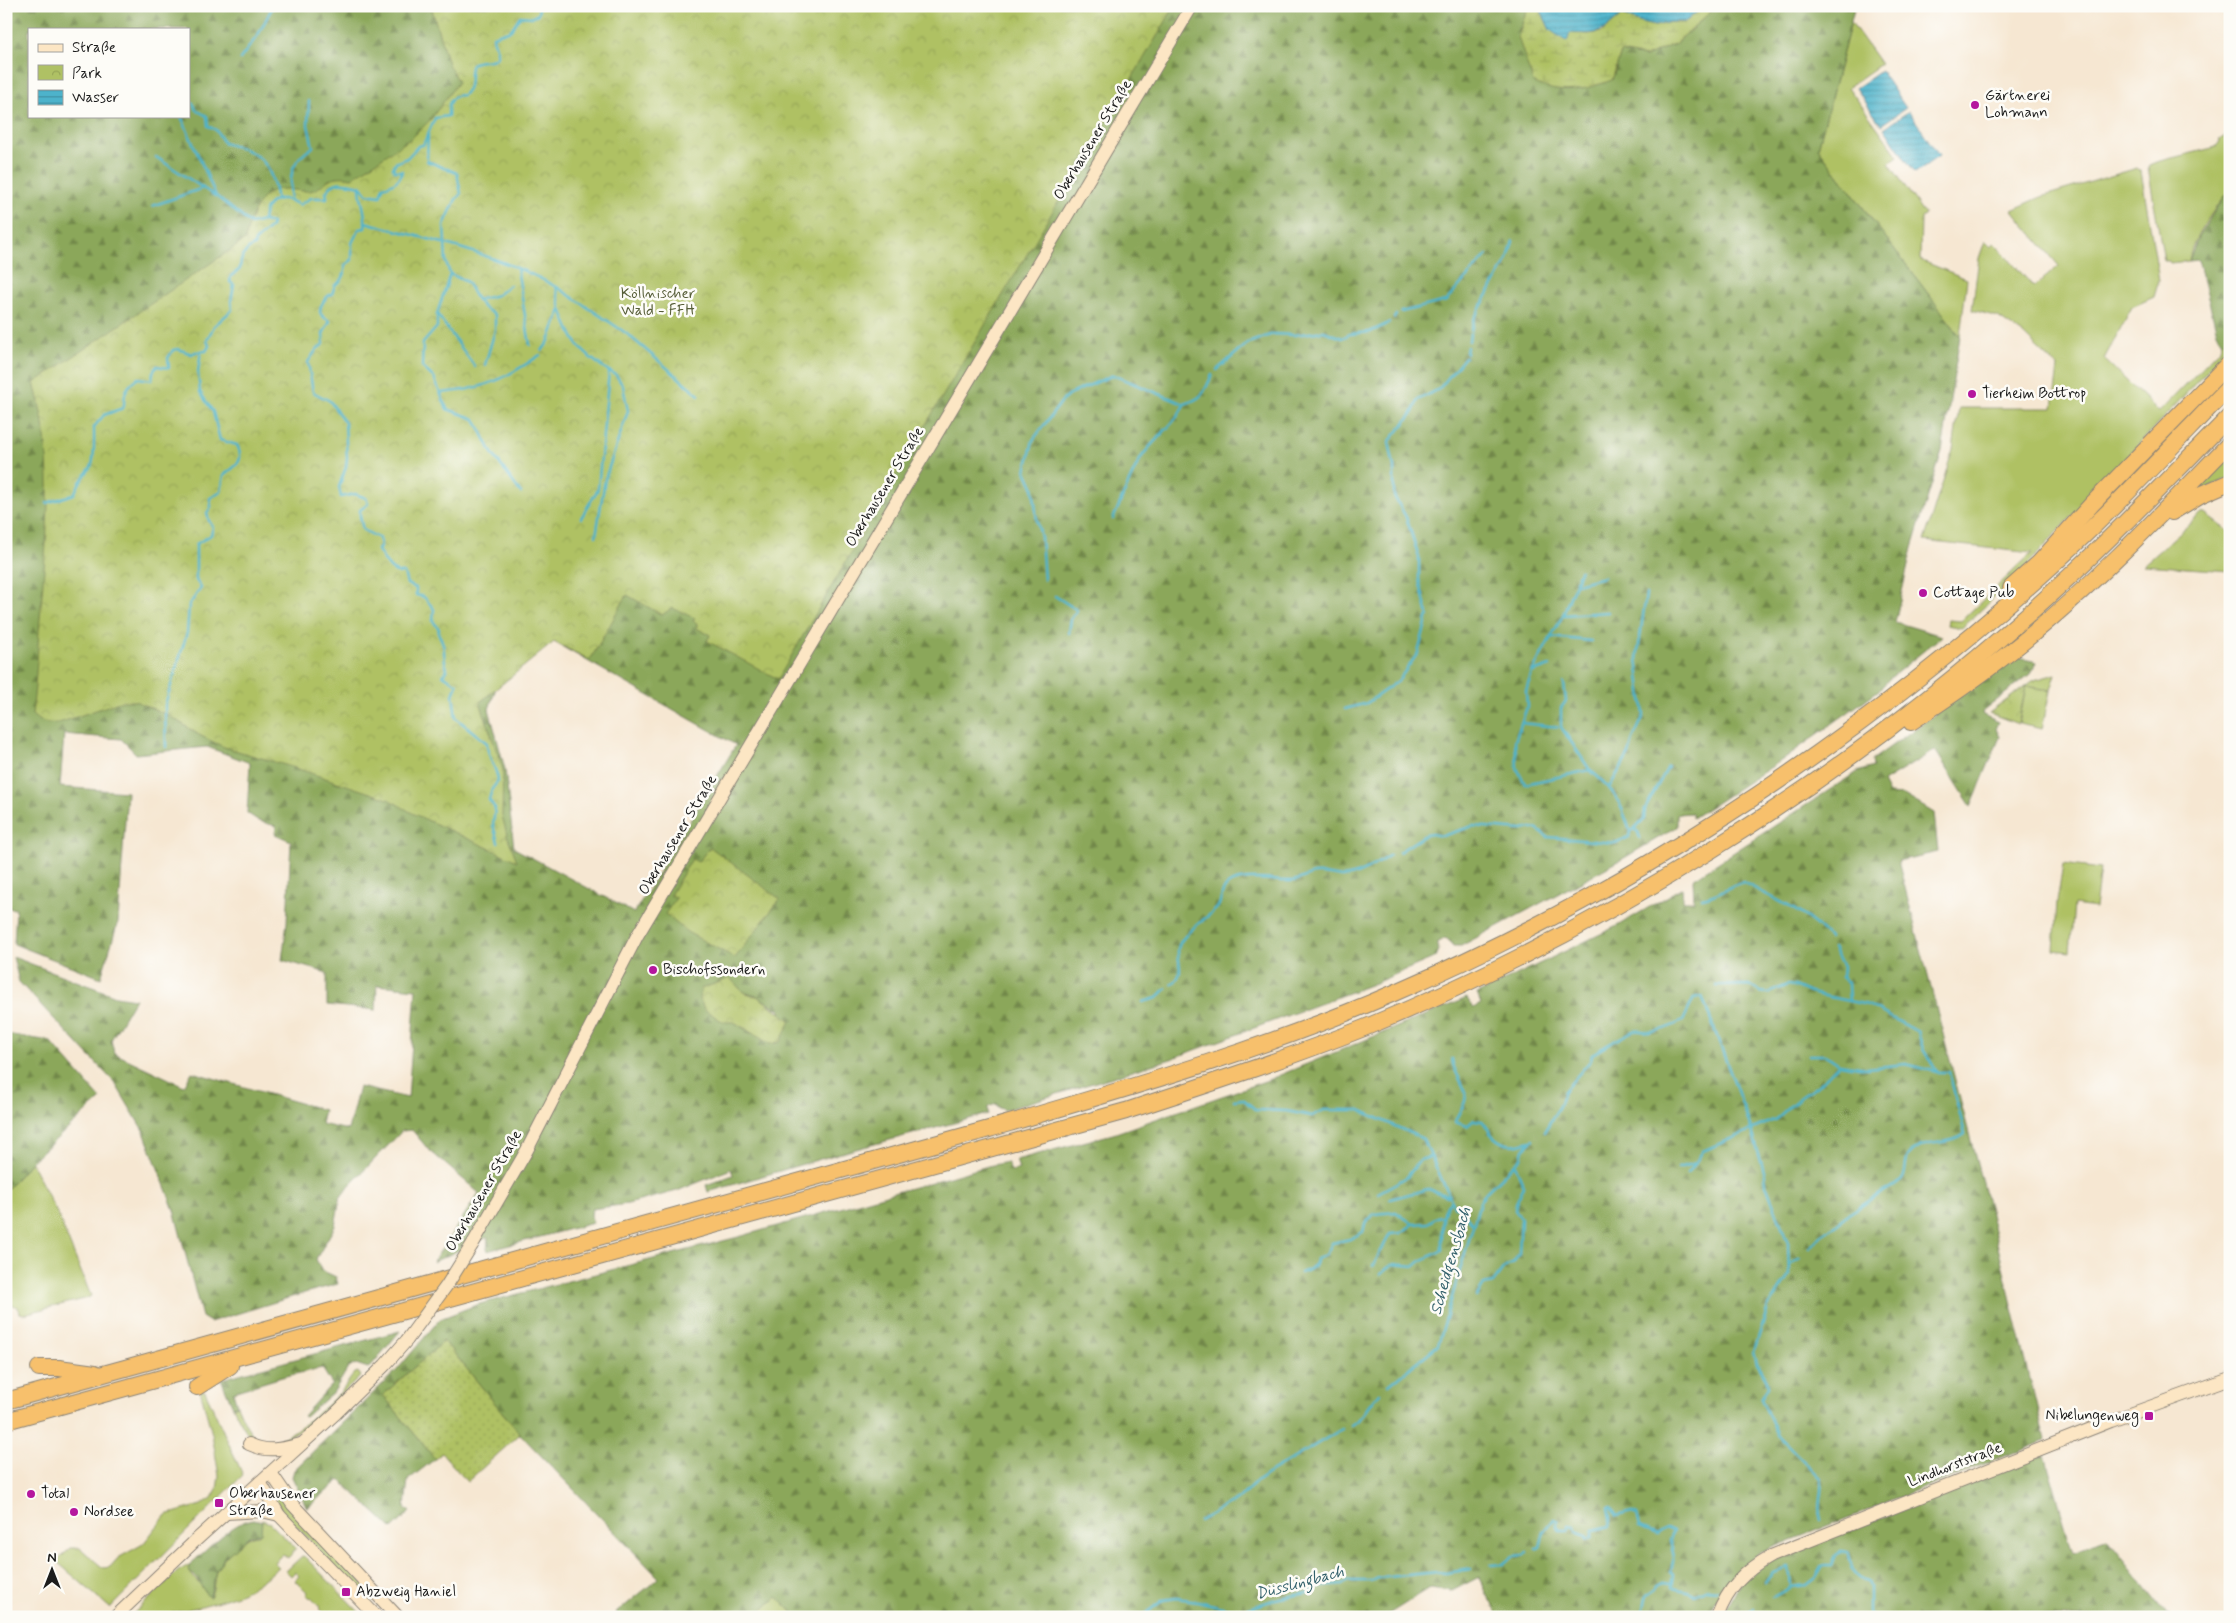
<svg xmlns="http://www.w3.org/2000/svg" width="2236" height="1623" font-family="Mynerve,sans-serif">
  <defs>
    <pattern id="forest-firs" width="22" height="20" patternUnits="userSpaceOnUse" patternTransform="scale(1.25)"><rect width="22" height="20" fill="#8ba75a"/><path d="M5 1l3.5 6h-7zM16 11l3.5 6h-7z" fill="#71874a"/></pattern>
    <pattern id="wetland-marsh" width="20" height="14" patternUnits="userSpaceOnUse" patternTransform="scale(1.25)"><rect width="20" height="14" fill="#afc164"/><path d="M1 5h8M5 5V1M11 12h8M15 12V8" fill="none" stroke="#96a556"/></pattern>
    <pattern id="park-crowns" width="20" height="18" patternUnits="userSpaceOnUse" patternTransform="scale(1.25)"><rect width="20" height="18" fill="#afc164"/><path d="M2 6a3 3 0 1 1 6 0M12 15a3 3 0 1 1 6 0" fill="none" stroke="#96a556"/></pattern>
    <pattern id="garden-dots" width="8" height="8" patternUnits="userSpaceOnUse" patternTransform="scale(1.25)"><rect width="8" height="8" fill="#afc164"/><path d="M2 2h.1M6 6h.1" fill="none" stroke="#96a556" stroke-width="1.8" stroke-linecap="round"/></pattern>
    <pattern id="water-rules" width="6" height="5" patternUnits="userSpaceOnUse" patternTransform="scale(1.25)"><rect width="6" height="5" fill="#4db3cb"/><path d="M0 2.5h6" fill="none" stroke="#3f91a4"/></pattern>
  </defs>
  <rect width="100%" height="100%" fill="#fdfcf7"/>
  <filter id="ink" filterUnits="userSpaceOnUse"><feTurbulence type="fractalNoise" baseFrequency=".02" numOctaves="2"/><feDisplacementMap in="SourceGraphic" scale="10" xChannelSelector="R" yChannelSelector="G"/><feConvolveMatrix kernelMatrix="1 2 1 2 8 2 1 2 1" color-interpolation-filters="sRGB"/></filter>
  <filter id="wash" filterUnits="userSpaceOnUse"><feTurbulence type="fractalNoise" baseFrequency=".0096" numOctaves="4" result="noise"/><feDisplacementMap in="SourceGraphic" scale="20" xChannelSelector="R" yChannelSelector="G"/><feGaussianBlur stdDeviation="1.12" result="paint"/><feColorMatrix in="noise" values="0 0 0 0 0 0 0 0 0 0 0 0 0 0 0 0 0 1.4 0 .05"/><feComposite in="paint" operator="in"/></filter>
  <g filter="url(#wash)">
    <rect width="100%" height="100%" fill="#f6e7d2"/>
    <g fill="#afc164" stroke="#666e40">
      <path d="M1851,22L1881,64L1848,87L1898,156L1889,163L1925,215L1921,218L1920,260L1967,279L1960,336L1818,148Z"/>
      <path d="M2230,133V195H2225C2212,214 2192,237 2189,261L2170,263L2169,261H2164L2148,168L2149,165L2156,162L2216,147L2220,141L2219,140Z"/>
      <path d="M2137,168L2141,171L2159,280L2154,297L2132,307L2104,359L2159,412L2219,350L2222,342L2230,335V346L2019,574L1962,628L1947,625L1948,620L1961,621L2032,553L1924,541L1953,449L1959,408H2053L2058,367L2023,334L1998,317L1972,310L1979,258L1985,241L1991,247L1994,243L2034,287L2059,266L2012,210L2041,197Z"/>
      <path d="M2230,450V478L2186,497Z"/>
      <path d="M2203,512L2230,532V571L2143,565Z"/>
      <path d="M2026,686L2050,691L2042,729L2019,724Z"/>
      <path d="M2063,864L2100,869L2095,908L2074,905L2070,952L2054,950L2057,902Z"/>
      <path d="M31,1162L58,1215L91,1296L88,1298L24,1314L20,1313L18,1307L6,1303V1251L9,1249L6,1244V1190Z"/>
      <path d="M358,1372L361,1376C342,1393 286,1453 260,1443C247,1438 239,1419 233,1407L237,1405C242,1417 250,1438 264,1442C283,1447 327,1405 341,1392C346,1386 349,1379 355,1373Z"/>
      <path d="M200,1390L205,1391L243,1475L110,1608L56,1561L71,1548H80L103,1568L110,1567L118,1558L143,1544L166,1515L201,1505L212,1498L217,1489L219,1476L212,1434Z"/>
      <path d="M277,1493L374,1595L367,1601L284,1513L273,1496Z"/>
      <path d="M262,1520L270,1523L296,1549L288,1558L283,1554L274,1562L279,1567C268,1576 257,1585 244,1592C230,1599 152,1622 140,1615L130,1617L178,1571L189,1565L191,1574L210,1597C215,1588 213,1578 217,1569C222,1557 245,1534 259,1535Z"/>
      <path d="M302,1556L305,1557L364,1617H327L319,1609L321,1607L311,1597L310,1598L306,1594L308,1593L295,1580L299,1576L295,1572L291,1576L286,1571Z"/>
      <path d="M777,1597L798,1617H754Z"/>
    </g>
    <g fill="url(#forest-firs)" stroke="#54623b" fill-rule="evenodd">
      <path d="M6,6H1528L1518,37L1612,80L1621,52L1645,57L1676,43L1717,6H1855L1818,148L1960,336L1942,451L1912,548L1895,622L1942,636L1889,679L1879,690L1782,760L1693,818L1692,813L1677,814V827L1619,861L1461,946H1453L1446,938L1436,943L1439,950L1436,957L1375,983L1171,1059L1005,1110L999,1108L996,1104L988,1107V1114L841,1153L708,1192L706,1185L733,1175L731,1169L677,1191L628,1204L592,1209L591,1216L593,1223L487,1251L488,1237L433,1262L479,1193L428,1149L412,1130L402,1131L349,1186L340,1198L335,1226L316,1259L321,1270L336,1277L338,1284L308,1292L210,1322L202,1317L174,1210L144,1132L115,1083L19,982L13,957L116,996L135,999L111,1040L114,1053L184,1086L192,1072L324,1110L321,1124L348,1130L359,1087L408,1098L416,989L377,985L376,1010L327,1005V973L282,960L287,922L291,841L275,834L276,826L259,821L247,813L250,763L207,747L136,754L121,739L64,734L60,787L127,792L118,922L101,978L14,944L16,909L6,908ZM29,29H189V116H29ZM552,641L736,745L634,913L514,848L505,769L489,709L496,688ZM730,979L743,992L759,997L781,1011L745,1029L734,1022Z"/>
      <path d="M2225,195H2230V335L2222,342L2217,332L2198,260L2189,261L2198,237Z"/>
      <path d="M2014,657L2037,662L2030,674L1982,712L1983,715L1999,722L1996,729L2000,737L1971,806L1935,750L1883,782L1889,794L1904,795L1934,813L1938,852L1898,861L1989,1210L2045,1440L1769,1549C1741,1565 1719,1586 1708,1617H1498L1479,1577L1452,1591L1430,1588L1384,1617H798L777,1597L754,1617H618L616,1613L659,1578L520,1434L444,1341L383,1395L435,1459L408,1480L405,1507L410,1512L392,1529L340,1480L307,1508L292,1477L294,1470L397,1370L440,1319L476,1305L742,1236L988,1166L1007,1162L1011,1171L1019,1169L1016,1160L1113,1134L1268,1080L1467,998L1473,1008L1481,1004L1477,994L1617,926L1682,888L1683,901H1694L1693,879L1857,772L1873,767L1872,760Z"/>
      <path d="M6,1034L50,1041L101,1099L34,1159L6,1190Z"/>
      <path d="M400,1331L371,1366L368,1368L356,1364L348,1368L333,1393L305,1417L303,1416L332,1384L322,1368L282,1377L233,1392L237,1405L233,1407L221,1379Z"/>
      <path d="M2045,1455L2073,1552L2108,1539L2169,1617H1723L1741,1581L1772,1560Z"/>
      <path d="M254,1519L262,1521L261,1533L249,1536L224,1558L216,1571L210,1597H208L195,1576L188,1571L189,1565C207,1551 231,1522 254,1519Z"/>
    </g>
    <path fill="url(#wetland-marsh)" stroke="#666e40" d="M1528,6H1539L1550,30L1588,34L1602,32L1622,15L1641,23L1655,26L1670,22H1685L1704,6H1717L1676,43L1645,57L1621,52L1612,80C1583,90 1561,97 1533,82L1518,37Z"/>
    <g fill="url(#park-crowns)" stroke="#666e40">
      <path d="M431,6H1175L907,456L778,679L707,641L710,635L696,628L697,624L693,621L695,618L672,608L662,615L627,595L590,660L554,642L480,702L503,770L502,816L507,835L517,861L414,814L388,799L295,768L224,747L199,735L170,716L135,701H122L59,723C47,724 40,722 32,715C37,675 38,634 42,594C48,518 55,458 34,383L245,240C249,222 258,190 281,189C290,188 300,192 309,191C326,189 324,172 352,178L413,137L430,120L458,82L448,64Z"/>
      <path d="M2056,674L2051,690L2026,686L2018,724L1989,713L2034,680Z"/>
      <path d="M710,847L780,899L735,958L687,932L665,914L676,898L670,895L692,859L698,862Z"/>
      <path d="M730,978L743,992L759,997L791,1021L780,1042L770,1044L734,1022H723L704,1009L700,999L701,989Z"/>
    </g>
    <path fill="url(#garden-dots)" stroke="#666e40" d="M444,1341L520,1434L467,1482L442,1453L435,1459L383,1395Z"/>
    <g fill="url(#water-rules)" stroke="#346874">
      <path d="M1539,6H1704L1685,22H1670L1655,26L1641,23L1622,15C1601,33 1600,35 1570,33L1567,42L1550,30Z"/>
      <path d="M1881,71L1906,108L1881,125L1856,88Z"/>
      <path d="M1909,111L1939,156L1915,173L1884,128Z"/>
    </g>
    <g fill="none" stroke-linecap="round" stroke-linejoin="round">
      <g stroke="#4db3cb" stroke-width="2.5">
        <path d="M518,6H523"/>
        <path d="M240,59L258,35L273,6"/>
        <path d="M193,103L196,110L207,116L208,126L216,130L224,143C262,153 270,161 277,200"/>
        <path d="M181,116L216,196L251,224L263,221"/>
        <path d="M428,135L427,161L457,173L461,194L456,199L444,225L446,262L450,274L437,314V327L423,343L422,367L434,378L447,409L475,419L492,453L521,493"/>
        <path d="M156,157L215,196"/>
        <path d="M360,186C360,201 367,213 365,228L359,229L352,243V260L345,265C346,274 343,281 335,285L332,294C326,296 320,305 320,312C321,317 327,319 330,321L323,334L324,344L317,349L308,362L313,392L330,401L345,423L347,458L346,467L339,487L341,497L355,494L366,498L368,504L360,510V516L363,530L379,538L381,545L378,550C385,561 390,574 404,573L407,584L416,588V595L424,597L434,609L433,621L439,629L438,633C448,649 441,653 447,669L443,675L457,684L453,695L456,718L487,743C487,758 497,767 498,781L492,789L489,800L495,808L493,825L498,842"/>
        <path d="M361,187L367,194L380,196L383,187C391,185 401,181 402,171H395L393,168L395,163L407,158L418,146L423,145L435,118L448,116C448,104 449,95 463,95C474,86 467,75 472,64C480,58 489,64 497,57C499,49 493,44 493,36L511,30L520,16L532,17L538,14L539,6"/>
        <path d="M290,199C291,172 289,163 313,147L308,125L309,101"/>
        <path d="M152,206L203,188"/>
        <path d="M365,222C426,239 502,255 556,287L561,309L549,341L542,351"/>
        <path d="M517,268L530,345"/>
        <path d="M450,274L467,282L477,300L484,308L495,315V330L485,365"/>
        <path d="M557,287L626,333L699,395"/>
        <path d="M477,300L497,295L510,285"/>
        <path d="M561,309C573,342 579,352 609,371L598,489L581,518"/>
        <path d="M1401,312L1446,301L1487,255"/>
        <path d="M437,314L475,367"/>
        <path d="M1394,318L1396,315"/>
        <path d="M1471,331L1474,319L1508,259L1513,241"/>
        <path d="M1469,341L1470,334"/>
        <path d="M1466,353L1467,347"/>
        <path d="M1217,370L1248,343L1273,334L1294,335L1324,331L1342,338L1350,334L1370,332L1389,323"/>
        <path d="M441,393C485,389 503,380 540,355"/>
        <path d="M47,503L74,494C80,480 83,478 91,467C95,461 94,434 94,427L104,415L123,408L124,406C124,392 126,387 138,378L152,380L153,372L157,366L169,368L168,358L173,350L178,349L192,354L195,352L206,351L209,346L207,340L214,326L232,310L231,301L234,285L230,282L231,276L240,269C240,259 245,249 254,246L255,241L271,227L272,223L263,221C265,198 281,194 299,205L311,198H327L326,192C336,178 345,183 360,186"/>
        <path d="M1113,519C1123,498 1130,475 1143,455C1155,438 1177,423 1184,404C1204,398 1204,392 1212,375"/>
        <path d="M596,536L605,479L628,411L623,386L616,375L609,371"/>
        <path d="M1580,571L1563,615L1532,672L1526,691L1527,707L1515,741L1517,768L1525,784L1590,770C1615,791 1620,800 1630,831"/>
        <path d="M1044,580L1041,537L1037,521L1033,486L1026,471L1033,440L1062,401L1070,394L1113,375L1184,404"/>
        <path d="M1576,584L1604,577"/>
        <path d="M1055,596L1077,610L1071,619L1069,633"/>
        <path d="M1563,615L1608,612"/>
        <path d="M1551,637L1591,641"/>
        <path d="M1533,672L1550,666"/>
        <path d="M1564,683L1566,701L1561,708V727L1590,770"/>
        <path d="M1345,709L1367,703L1398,681L1418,653L1428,615L1419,580V557L1406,517L1394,496V467L1389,442L1412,414L1418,400L1439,389L1465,357"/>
        <path d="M1521,723L1558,727"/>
        <path d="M166,747L165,705L187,633L189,605L201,588L196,580V544L211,535L213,527L209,521L207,513L211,507L210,498L221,492L224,475C234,467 246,462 237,445L220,440L213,412L200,392L198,372L201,351"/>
        <path d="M1610,786L1629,754L1633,739L1644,715L1637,659L1646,594"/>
        <path d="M1634,829L1644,819L1645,809L1668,767"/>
        <path d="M1399,852L1425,835L1432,834L1442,836L1473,826L1522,830L1531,828L1536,829L1548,837L1615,843L1629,837L1630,831L1634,829L1638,832L1640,838"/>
        <path d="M1702,898C1717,896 1728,886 1743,882C1773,899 1806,911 1829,938"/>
        <path d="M1833,948L1843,967L1842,977L1848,984L1849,1001"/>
        <path d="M1172,984C1186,974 1177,961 1178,949C1180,934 1208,918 1217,908C1223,901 1220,889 1229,884C1244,875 1273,881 1289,881C1298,882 1306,875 1315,874C1324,873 1333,876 1342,877C1358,877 1376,864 1390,855"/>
        <path d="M1716,986L1749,985L1760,992L1768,993L1787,985L1794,986L1810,993L1868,1005L1918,1032L1923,1049L1937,1072H1949L1965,1134C1949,1147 1922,1138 1909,1155C1903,1163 1908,1174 1901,1181L1842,1218L1837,1225L1820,1236L1809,1248"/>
        <path d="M1143,1002L1157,998L1166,989"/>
        <path d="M1809,1055H1826L1839,1064"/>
        <path d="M1452,1059C1453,1074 1469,1087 1465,1101C1463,1108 1457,1114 1455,1122L1467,1126L1474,1120L1482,1121C1487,1125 1489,1133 1494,1137C1506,1148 1517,1145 1531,1141"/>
        <path d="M1234,1100L1243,1099L1256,1110L1286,1111L1312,1116L1324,1110H1360L1423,1139L1454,1206L1463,1210L1473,1226"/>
        <path d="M1544,1132L1559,1107L1564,1091L1591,1060L1592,1054C1606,1046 1619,1038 1633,1031C1638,1029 1644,1032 1649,1032C1660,1031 1673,1026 1683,1021L1694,998L1702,996L1752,1131L1765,1175L1766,1185L1788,1243L1789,1275L1768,1307L1754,1351L1757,1363L1767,1380L1768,1386L1761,1399L1778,1435L1821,1479C1823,1495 1816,1502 1821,1520"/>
        <path d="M1678,1168L1695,1163L1703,1151L1776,1119L1798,1099L1820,1084L1839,1064L1867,1068L1906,1064L1937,1072"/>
        <path d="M1687,1173L1694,1164"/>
        <path d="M1378,1193L1407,1177L1420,1160L1430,1157"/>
        <path d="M1390,1199L1428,1189L1448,1196"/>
        <path d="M1789,1265L1800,1258"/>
        <path d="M1373,1266L1390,1234L1401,1233L1413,1224L1428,1223L1435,1218L1443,1217"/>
        <path d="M1300,1273C1308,1271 1315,1268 1316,1259L1326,1255L1332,1243L1350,1239L1363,1232L1365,1224L1374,1214L1396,1212L1413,1224"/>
        <path d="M1381,1274L1392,1264L1415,1266C1423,1257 1432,1257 1442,1250C1442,1235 1440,1213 1450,1201"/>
        <path d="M1476,1297L1484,1285L1493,1283L1504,1268L1513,1263L1519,1254L1521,1218L1515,1210L1516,1203L1524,1186L1515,1165"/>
        <path d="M1389,1385L1438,1345L1480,1202L1486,1192L1521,1158L1523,1149L1533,1140"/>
        <path d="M1351,1425C1364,1419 1367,1404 1380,1393"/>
        <path d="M1199,1521L1240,1498L1256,1482L1269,1473L1342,1429"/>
        <path d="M1536,1549L1540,1547L1544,1532L1554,1519L1557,1521V1527L1560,1530H1568L1569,1526L1575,1527L1576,1531L1586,1535L1587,1539L1591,1538L1593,1530L1610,1526L1611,1518L1609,1508L1612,1507L1616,1516L1632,1512L1637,1514L1640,1527L1657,1534L1666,1528L1673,1531L1670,1541L1674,1557L1671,1571L1674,1574L1672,1587C1679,1592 1688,1588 1696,1595L1708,1589L1716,1590"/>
        <path d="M1490,1565L1503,1564L1513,1556L1524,1555L1527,1552"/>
        <path d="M1765,1583L1773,1572L1789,1567L1791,1586"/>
        <path d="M1773,1597L1791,1587L1806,1585L1815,1578L1822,1566H1831L1835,1555L1840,1552L1846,1553C1854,1565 1851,1578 1868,1582L1870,1587V1617"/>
        <path d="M1141,1617L1163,1600L1176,1598L1198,1601L1234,1610L1247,1609L1276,1599L1307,1593L1315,1587L1342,1585L1348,1581H1372L1378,1578L1437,1572L1446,1573L1472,1569"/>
        <path d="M1639,1617C1650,1603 1639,1600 1654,1590C1658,1588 1659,1584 1664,1582L1672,1583"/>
        <path d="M1747,1617L1754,1608"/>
        <path d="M1757,1617V1613"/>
      </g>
    </g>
  </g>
  <g filter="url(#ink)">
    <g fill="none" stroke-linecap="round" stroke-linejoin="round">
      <g stroke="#898277" stroke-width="14">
        <g id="secondary">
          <path d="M472,1245L527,1150L637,936L1192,6"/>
          <path d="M249,1444C268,1453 282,1449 301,1444"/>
          <path d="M271,1473L293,1505L398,1617"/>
          <path d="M260,1482L279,1515L377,1617"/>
          <path d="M226,1513L262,1511L279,1515"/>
          <path d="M115,1617L195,1541L336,1413L385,1365L407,1340"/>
          <path d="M1717,1617C1728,1588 1744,1571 1771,1556L2111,1421L2230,1378"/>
        </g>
      </g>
      <g stroke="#898277" stroke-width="18">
        <g id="highway">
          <path d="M2172,512L2200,495L2230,482"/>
          <path d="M2011,588L2039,563L2092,504L2230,362"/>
          <path d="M1911,722C1948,698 1984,673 2019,645C2095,584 2162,513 2230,443"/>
          <path d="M39,1368H59L95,1373"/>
          <path d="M197,1387L230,1366"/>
          <path d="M6,1401L989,1129C1126,1089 1263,1050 1394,993C1630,891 1845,749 2037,579C2105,519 2167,451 2230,386"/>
          <path d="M6,1421L1126,1111C1206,1085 1286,1059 1364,1028C1603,930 1833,787 2026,616C2098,553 2163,484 2230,416"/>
        </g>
      </g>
      <use href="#secondary" stroke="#fce6c4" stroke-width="12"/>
      <use href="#highway" stroke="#f7c06c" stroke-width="16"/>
      <g stroke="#898277" stroke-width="14" stroke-linecap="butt">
        <path id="secondary-bridge" d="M407,1340L447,1285L472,1245"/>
      </g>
      <use href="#secondary-bridge" stroke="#fce6c4" stroke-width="12"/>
    </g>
  </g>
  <g fill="#b5179e" stroke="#fdfcf7" stroke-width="2">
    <circle cx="1975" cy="105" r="5"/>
    <circle cx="1972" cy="394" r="5"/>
    <circle cx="1923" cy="593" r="5"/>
    <circle cx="653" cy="970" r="5"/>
    <rect x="2144" y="1411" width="10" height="10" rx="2.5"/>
    <circle cx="31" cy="1494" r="5"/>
    <rect x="214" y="1498" width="10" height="10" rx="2.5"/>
    <circle cx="74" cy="1512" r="5"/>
    <rect x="341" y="1587" width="10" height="10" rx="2.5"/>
  </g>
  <g text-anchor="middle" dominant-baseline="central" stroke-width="5" stroke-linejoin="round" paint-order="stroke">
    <g font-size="15" fill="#1c1c1c" stroke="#fdfcf7" text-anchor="start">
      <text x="1985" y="96">Gärtnerei<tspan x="1985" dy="17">Lohmann</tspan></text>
      <text x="1982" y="394">Tierheim Bottrop</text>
      <text x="1933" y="593">Cottage Pub</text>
      <text x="663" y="970">Bischofssondern</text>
      <text x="2139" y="1416" text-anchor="end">Nibelungenweg</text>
      <text x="41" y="1494">Total</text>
      <text x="229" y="1494">Oberhausener<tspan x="229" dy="17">Straße</tspan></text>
      <text x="84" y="1512">Nordsee</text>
      <text x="356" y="1592">Abzweig Haniel</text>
    </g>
    <g font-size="15" fill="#1c1c1c" stroke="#fdfcf7">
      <text transform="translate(1093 140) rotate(-59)">Oberhausener Straße</text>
      <text transform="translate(885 487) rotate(-59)">Oberhausener Straße</text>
      <text transform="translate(678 835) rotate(-59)">Oberhausener Straße</text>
      <text transform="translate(484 1191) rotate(-60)">Oberhausener Straße</text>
      <text transform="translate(1955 1465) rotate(-21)">Lindhorststraße</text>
    </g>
    <g font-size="15" fill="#575e39" stroke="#fdfcf7">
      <text x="658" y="294">Köllnischer<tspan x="658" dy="17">Wald - FFH</tspan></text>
    </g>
    <g font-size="16" font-style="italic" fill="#32606b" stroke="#fdfcf7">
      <text transform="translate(1451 1261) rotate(-74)">Scheidgensbach</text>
      <text transform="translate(1300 1583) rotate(-15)">Düsslingbach</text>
    </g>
  </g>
  <rect width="2236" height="1623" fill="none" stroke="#fdfcf7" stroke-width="25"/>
  <rect x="28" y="28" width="162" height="90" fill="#fdfcf7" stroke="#a3a29f"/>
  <rect x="38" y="44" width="25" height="8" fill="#fce6c4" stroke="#a3a29f"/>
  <text x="72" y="52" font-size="15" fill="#1c1c1c">Straße</text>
  <rect x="38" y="65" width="25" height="15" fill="url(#park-crowns)" stroke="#a3a29f"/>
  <text x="72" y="78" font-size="15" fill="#1c1c1c">Park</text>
  <rect x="38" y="90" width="25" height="15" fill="url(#water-rules)" stroke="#a3a29f"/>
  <text x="72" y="102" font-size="15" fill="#1c1c1c">Wasser</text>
  <g transform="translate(52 1570)" stroke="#fdfcf7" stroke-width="4" paint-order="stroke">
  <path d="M0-4L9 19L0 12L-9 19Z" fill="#1c1c1c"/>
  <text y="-8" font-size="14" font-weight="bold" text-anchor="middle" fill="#1c1c1c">N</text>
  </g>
</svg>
